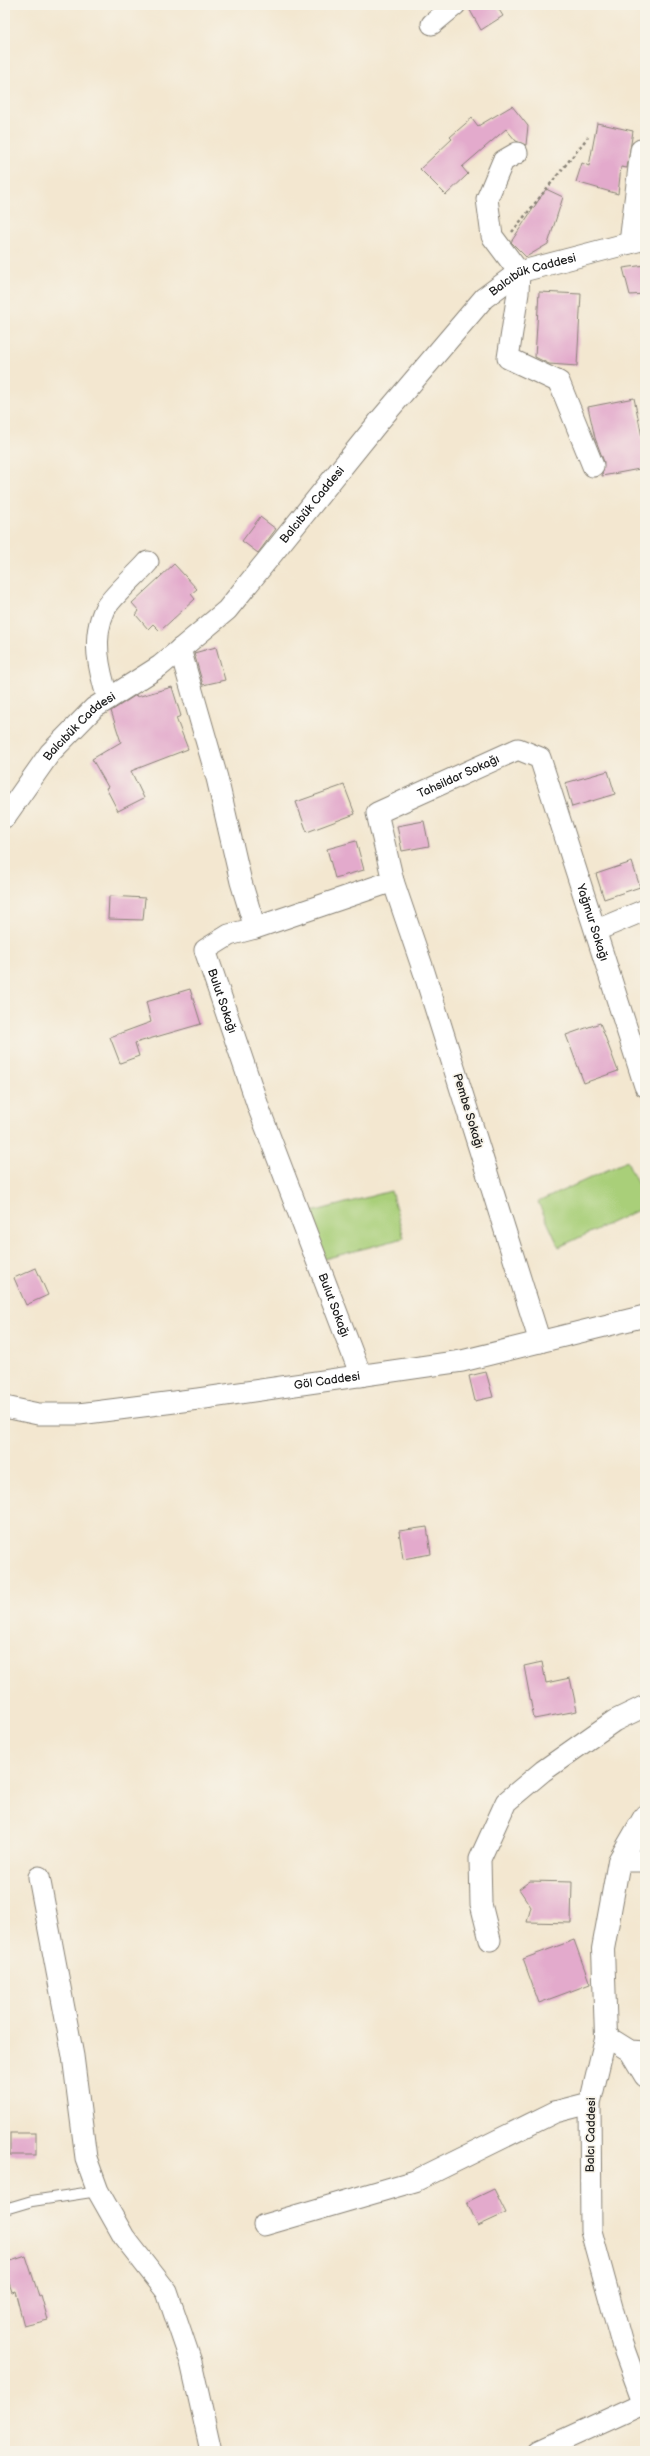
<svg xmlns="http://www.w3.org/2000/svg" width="650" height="2456" font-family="'Balsamiq Sans',sans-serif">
  <rect width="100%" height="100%" fill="#f7f3e8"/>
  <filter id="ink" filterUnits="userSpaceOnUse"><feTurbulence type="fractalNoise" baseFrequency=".025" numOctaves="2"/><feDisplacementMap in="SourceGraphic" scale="8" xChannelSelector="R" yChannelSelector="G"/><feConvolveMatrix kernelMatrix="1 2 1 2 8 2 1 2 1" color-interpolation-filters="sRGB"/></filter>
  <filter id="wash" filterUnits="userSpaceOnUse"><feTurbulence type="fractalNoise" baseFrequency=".012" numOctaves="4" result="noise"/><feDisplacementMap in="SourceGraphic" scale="16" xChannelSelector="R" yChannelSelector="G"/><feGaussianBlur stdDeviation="0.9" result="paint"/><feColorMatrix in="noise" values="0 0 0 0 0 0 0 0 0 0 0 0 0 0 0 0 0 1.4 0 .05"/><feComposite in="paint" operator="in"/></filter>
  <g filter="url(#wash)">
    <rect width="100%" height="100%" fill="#f3e7d0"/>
    <g fill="#a9cf79" stroke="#62764a">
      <path d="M627,1161L645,1199V1207L559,1247L538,1202Z"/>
      <path d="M391,1191L404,1238L324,1259L312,1212Z"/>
    </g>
    <g id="blocks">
      <g fill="#e3aacc">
        <path d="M467,5H496L503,16L481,30Z"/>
        <path d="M512,106L528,126L526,145L516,141L506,129L462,167L468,174L446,195L420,169L452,139L450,137L472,118L478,126Z"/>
        <path d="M597,123L633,131L627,168L621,167L618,194L576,182L582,163L589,166Z"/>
        <path d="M546,189L563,197L548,244L526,257L511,242Z"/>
        <path d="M645,265V294L630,295L623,268Z"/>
        <path d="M539,292L581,294L577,366L549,364L535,357Z"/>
        <path d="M634,398L645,451V468L602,476L604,462L595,438L588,407Z"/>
        <path d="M260,517L276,529L258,553L242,541Z"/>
        <path d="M174,564L197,589L191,594L195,599L160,631L153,624L148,629L136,615L139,611L132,603Z"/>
        <path d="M216,647L225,680L203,685L194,653Z"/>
        <path d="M172,687L181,716L176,718L188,749L131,771L144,798L118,811L106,788L108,787L92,759L121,742L111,711L136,695L137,697Z"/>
        <path d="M608,771L615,794L572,807L565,783Z"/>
        <path d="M344,785L355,814L307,832L296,802Z"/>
        <path d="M424,821L429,846L402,851L397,826Z"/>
        <path d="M356,841L364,870L335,878L327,849Z"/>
        <path d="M632,862L640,887L604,899L596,874Z"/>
        <path d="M109,896L145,898L143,920L108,919Z"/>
        <path d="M190,989L201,1024L135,1043L139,1056L120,1063L110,1037L151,1022L146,1002Z"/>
        <path d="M600,1023L618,1071L584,1083L566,1035Z"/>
        <path d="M36,1268L48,1295L26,1305L14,1278Z"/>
        <path d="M486,1372L493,1397L475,1401L469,1376Z"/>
        <path d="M427,1527L431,1554L403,1559L399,1531Z"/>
        <path d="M542,1662L546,1683L570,1678L577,1711L534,1719L524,1666Z"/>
        <path d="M530,1881L572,1882L571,1923L527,1922L531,1907L519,1889Z"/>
        <path d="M574,1940L590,1984L539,2003L523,1959Z"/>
        <rect x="10" y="2133" width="26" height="22"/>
        <path d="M494,2189L506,2213L478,2226L467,2202Z"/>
        <path d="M26,2256L39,2296L41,2295L48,2320L24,2326L15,2291L12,2292L5,2270V2263Z"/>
      </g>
    </g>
  </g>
  <g filter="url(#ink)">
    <use href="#blocks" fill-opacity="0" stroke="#888276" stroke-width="1"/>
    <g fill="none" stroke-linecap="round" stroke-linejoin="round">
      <g stroke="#888276" stroke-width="12">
        <path id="service" d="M5,2209L32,2201L98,2191"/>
      </g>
      <g stroke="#888276" stroke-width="23">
        <g id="minor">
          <path d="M432,24L455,5"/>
          <path d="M517,153L503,161L487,199L492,236L519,272L518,293L508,358L559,382L593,466"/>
          <path d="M630,243L641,150"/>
          <path id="s1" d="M180,649L217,778L241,882L255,928L229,935L205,950L259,1109L361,1376"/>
          <path d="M108,699C99,670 91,638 105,609C111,597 138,574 148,562"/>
          <path id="s2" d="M5,817L50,753L94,708L160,666L227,610L381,419L484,298L519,272L645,239"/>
          <path d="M255,928L393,881"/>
          <path d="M597,930L645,910"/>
          <path id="s3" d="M540,1342L424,972L393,881L377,813L518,749L540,758L645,1086"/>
          <path id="s4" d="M5,1407L38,1414H79L198,1399L462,1361L645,1316"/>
          <path d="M619,1861H645"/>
          <path d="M39,1877L73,2056L86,2158L98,2191L124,2237L167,2292L191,2362L211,2451"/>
          <path d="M490,1940L481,1904L480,1859L506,1802L543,1771L614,1721L645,1706"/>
          <path d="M630,2051L645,2076"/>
          <path d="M645,2052L630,2051L606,2036L590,2103L591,2231L622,2344L645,2407"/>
          <path d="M264,2225L415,2181L555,2112L590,2103"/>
          <path d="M539,2451L644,2403"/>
        </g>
      </g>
      <g stroke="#888276" stroke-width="24">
        <path id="tertiary" d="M606,2036L603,1949L619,1861L645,1816"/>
      </g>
      <path stroke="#888276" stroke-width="2.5" stroke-dasharray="3 3" stroke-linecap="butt" d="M512,232L588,137"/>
      <use href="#service" stroke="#fff" stroke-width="10"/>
      <use href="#minor" stroke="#fff" stroke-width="21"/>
      <use href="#tertiary" stroke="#fff" stroke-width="22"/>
    </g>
  </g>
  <g text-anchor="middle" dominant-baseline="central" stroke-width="3.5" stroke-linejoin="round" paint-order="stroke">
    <g font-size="12" fill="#1c1c1c" stroke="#f7f3e8">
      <text stroke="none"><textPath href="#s2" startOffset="766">Balcıbük Caddesi</textPath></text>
      <text stroke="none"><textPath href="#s2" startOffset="442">Balcıbük Caddesi</textPath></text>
      <text stroke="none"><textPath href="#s2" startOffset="118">Balcıbük Caddesi</textPath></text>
      <text stroke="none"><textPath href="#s3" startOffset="643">Tahsildar Sokağı</textPath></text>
      <text stroke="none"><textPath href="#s3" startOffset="905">Yağmur Sokağı</textPath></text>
      <text stroke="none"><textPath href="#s1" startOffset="398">Bulut Sokağı</textPath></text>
      <text transform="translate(468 1111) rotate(73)">Pembe Sokağı</text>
      <text stroke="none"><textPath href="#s1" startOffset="722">Bulut Sokağı</textPath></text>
      <text stroke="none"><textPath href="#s4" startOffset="325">Göl Caddesi</textPath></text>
      <text transform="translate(591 2135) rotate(-89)">Balcı Caddesi</text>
    </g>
  </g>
  <rect width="650" height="2456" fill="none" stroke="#f7f3e8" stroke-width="20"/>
</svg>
